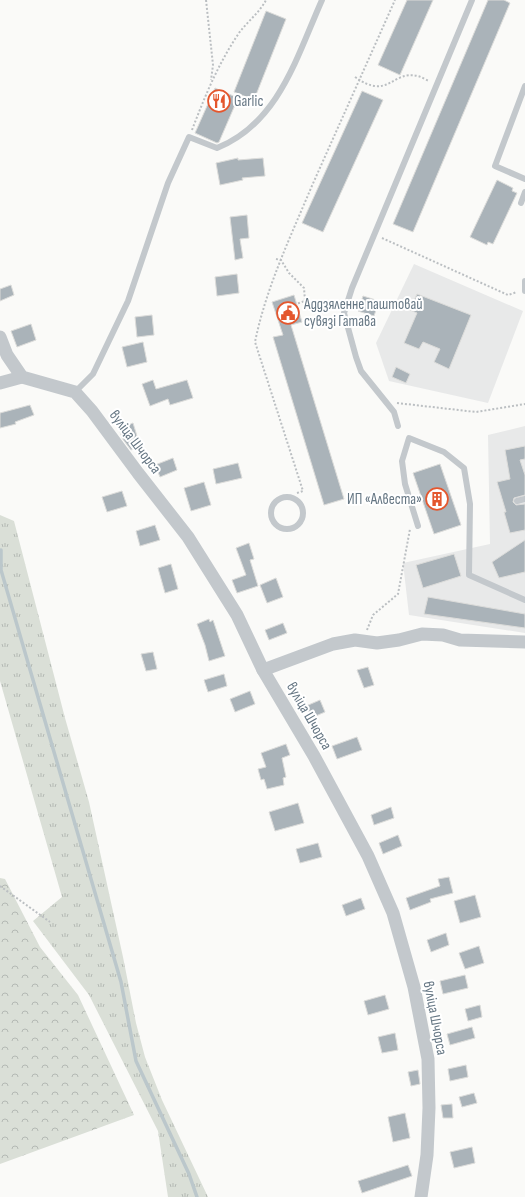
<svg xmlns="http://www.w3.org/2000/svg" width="525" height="1197" font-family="'Sofia Sans Condensed',sans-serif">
  <defs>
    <pattern id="grass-tufts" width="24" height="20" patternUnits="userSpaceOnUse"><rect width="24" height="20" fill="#dadfd7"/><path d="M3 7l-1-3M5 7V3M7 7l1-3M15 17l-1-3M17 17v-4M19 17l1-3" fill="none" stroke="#b4b9b4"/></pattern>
    <pattern id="forest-crowns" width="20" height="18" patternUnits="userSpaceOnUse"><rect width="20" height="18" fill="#dadfd7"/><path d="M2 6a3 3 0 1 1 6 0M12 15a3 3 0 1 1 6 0" fill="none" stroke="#b4b9b4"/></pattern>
  </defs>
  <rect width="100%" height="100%" fill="#fafaf8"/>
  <g fill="#e8e9e9">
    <path d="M414,264L523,311L488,403L389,381L376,343Z"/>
    <path d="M525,426V633L409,615L403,563L490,544L488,435Z"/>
  </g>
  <path fill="url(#grass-tufts)" d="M0,515L14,521L65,718L89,802L123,957L136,1023L145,1057L162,1100L208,1197H168L158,1131L89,995L33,921L62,897L0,681Z"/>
  <path fill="url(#forest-crowns)" d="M0,878L5,879L40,947L78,995L134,1115L0,1164Z"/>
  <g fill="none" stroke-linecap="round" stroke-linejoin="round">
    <path stroke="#bbc7cb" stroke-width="3.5" d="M1,550V570L121,982L136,1061L189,1174L197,1197"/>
  </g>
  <g fill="#aab3b9" stroke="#dcdcda">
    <path d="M407,0H433L400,75L378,65Z"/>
    <path d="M488,0H504L510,3L413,232L393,224Z"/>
    <path d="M266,11L286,19L254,100L234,92Z"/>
    <path d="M215,88L238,98L219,142L217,143L195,133Z"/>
    <path d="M362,91L383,100L323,232L302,223Z"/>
    <path d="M238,158V160L263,158L265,176L242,178L243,180L220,185L216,163Z"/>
    <path d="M497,180L513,188L512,191L517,193L493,244L488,242L487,245L470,237Z"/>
    <path d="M247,215L249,238L240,239L243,258L235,260L230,217Z"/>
    <path d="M237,274L239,293L217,296L215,277Z"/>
    <path d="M11,285L14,295L0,301V289Z"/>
    <path d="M417,294L471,315L449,369L434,362L440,349L423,342L419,349L404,343L417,313L410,310Z"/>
    <path d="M294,295L302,322L291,325L344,499L324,505L273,337L283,335L272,302Z"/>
    <path d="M363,296L379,301L374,316L358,311Z"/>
    <path d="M152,315L154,335L137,337L135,317Z"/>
    <path d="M31,324L36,340L17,347L11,331Z"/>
    <path d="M143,342L147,362L127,367L122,347Z"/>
    <path d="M396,367L410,374L406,383L392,377Z"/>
    <path d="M153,380L156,389L187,380L193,398L170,405L168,399L150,406L142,384Z"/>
    <path d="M30,405L34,415L15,422L16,424L0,428V413Z"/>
    <path d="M133,423L140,446L131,450L122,438L119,428Z"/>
    <path d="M525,446V459L520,460L525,475V495L514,498L513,502L516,505L525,504V530L510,533L504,512H506L497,482L510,479L505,450Z"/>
    <path d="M173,458L177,470L160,477L155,465Z"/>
    <path d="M238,463L242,478L216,484L213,469Z"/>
    <path d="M440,464L461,525L434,534L413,473Z"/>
    <path d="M204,482L211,505L191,511L184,488Z"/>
    <path d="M122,491L127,506L107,512L102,497Z"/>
    <path d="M155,525L160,540L140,546L136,531Z"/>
    <path d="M525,540V572L499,578L492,562Z"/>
    <path d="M249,543L254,559L250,560L258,586L237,593L232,580L246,575L236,548Z"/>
    <path d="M454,554L461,576L423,588L416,565Z"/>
    <path d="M171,564L178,589L165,593L158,568Z"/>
    <path d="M276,578L283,597L267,603L260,585Z"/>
    <path d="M428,597L525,614V628L424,614Z"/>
    <path d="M209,619L210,622L213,620L225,656L209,661L205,645L197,624Z"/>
    <path d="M283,623L287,633L269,640L265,630Z"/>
    <path d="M153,652L157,669L146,671L141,654Z"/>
    <path d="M368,667L374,685L364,688L357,670Z"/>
    <path d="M224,674L227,686L208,692L204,680Z"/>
    <path d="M250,691L255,704L235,712L230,699Z"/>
    <path d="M320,700L325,712L311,718L306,706Z"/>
    <path d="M357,737L362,750L337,759L332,746Z"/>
    <path d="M286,744L290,755L282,758L286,777L283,778L284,785L267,789L264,779L261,780L258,769L266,767L261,753Z"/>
    <path d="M298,803L304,823L275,831L269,812Z"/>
    <path d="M391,807L394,818L374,825L371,815Z"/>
    <path d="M398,835L402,846L383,854L379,843Z"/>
    <path d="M318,843L322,857L300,863L296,849Z"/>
    <path d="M449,877L453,893L430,899L431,902L410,910L406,898L440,886L438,879Z"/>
    <path d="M475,895L481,917L460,923L454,901Z"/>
    <path d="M361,898L365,909L346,916L342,905Z"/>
    <path d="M446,933L449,945L431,952L427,940Z"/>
    <path d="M479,946L484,963L465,969L459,953Z"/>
    <path d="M465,975L468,988L443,994L440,981Z"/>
    <path d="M385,995L389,1009L368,1015L364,1001Z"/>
    <path d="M480,1005L482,1017L468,1021L465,1009Z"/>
    <path d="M472,1027L475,1038L450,1045L447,1034Z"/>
    <path d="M395,1033L398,1050L382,1053L378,1037Z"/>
    <path d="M466,1065L468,1077L450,1081L448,1069Z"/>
    <path d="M418,1070L420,1084L411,1086L408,1072Z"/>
    <path d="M474,1093L477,1103L462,1107L459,1097Z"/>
    <path d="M452,1104L453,1118H443L441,1105Z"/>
    <path d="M405,1113L410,1138L393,1142L388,1117Z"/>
    <path d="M472,1147L475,1163L454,1168L450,1152Z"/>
    <path d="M408,1165L412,1176L362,1193L358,1181Z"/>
  </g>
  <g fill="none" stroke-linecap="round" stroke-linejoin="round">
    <g stroke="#bbbfc2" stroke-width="2" stroke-dasharray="2 2" stroke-linecap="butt">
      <path d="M206,0L213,65L211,80"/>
      <path d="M355,77C389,101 391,70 418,76C422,77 426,80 429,81"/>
      <path d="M192,130C205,96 218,64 239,33C247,22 260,12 266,0"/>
      <path d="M382,238L508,295L517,292"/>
      <path d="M276,259L281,260L289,273L304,288L305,301L296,304"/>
      <path d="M397,403L476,412L525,404"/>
      <path d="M297,493L303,491L255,342C266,288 290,238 311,188C339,125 367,63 395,0"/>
      <path d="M367,630L373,615L398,594L410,529"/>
      <path d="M0,886L50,922"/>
    </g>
    <g stroke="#c3c8cc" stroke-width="6">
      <path d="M525,86L495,166L525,179"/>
      <path d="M521,203L525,192"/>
      <path d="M525,281V291"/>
      <path d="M75,392L93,374L128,301L168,183L189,137L217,148C279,123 297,56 322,0"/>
      <path d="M398,426L394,412L361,371L356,357L344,313L352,288L472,0"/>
      <circle cx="287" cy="513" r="16"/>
      <path d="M517,501L525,499"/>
      <path d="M418,526L405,484L402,461L409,438L444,452L464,468L470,504L469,575L525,600"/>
    </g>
    <g stroke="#c3c8cc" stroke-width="13">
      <path d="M0,337L7,355L22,377L75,392L92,411L138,473L188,537L237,615L263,670L314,756L368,856L393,913L414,987L428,1059L429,1108L427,1155L421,1197"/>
      <path d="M0,383L22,377"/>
      <path d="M263,670L333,644L355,640L377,643L399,640L422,634L443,635L460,640L525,642"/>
    </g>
  </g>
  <defs>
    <g id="restaurant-ring" transform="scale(1.15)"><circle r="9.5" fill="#fff" stroke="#e4572e" stroke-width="1.5"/><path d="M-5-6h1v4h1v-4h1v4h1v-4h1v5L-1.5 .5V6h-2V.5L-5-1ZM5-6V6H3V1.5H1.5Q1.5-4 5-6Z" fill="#e4572e"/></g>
    <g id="civic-ring" transform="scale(1.15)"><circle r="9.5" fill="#fff" stroke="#e4572e" stroke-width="1.5"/><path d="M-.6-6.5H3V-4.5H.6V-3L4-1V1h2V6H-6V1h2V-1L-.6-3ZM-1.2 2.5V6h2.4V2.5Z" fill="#e4572e"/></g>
    <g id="building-ring" transform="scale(1.15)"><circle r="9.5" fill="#fff" stroke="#e4572e" stroke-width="1.5"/><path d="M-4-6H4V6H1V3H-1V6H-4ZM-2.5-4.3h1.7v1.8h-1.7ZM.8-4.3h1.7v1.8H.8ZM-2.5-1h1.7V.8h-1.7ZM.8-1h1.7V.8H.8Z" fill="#e4572e"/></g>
  </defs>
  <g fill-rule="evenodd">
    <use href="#restaurant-ring" x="219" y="101"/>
    <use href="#civic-ring" x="288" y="313"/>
    <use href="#building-ring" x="437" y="499"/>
  </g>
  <g text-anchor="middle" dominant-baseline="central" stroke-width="4" stroke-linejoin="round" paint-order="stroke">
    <g font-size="15" fill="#657683" stroke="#fff" text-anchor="start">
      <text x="234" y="101">Garlic</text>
      <text x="304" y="304">Аддзяленне паштовай<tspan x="304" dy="17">сувязі Гатава</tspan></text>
      <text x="422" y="499" text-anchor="end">ИП «Алвеста»</text>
    </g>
    <g font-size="15" fill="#657683" stroke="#fff">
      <text transform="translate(135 442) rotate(53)">вуліца Шчорса</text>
      <text transform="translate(309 716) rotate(60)">вуліца Шчорса</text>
      <text transform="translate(435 1018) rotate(79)">вуліца Шчорса</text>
    </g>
  </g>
</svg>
